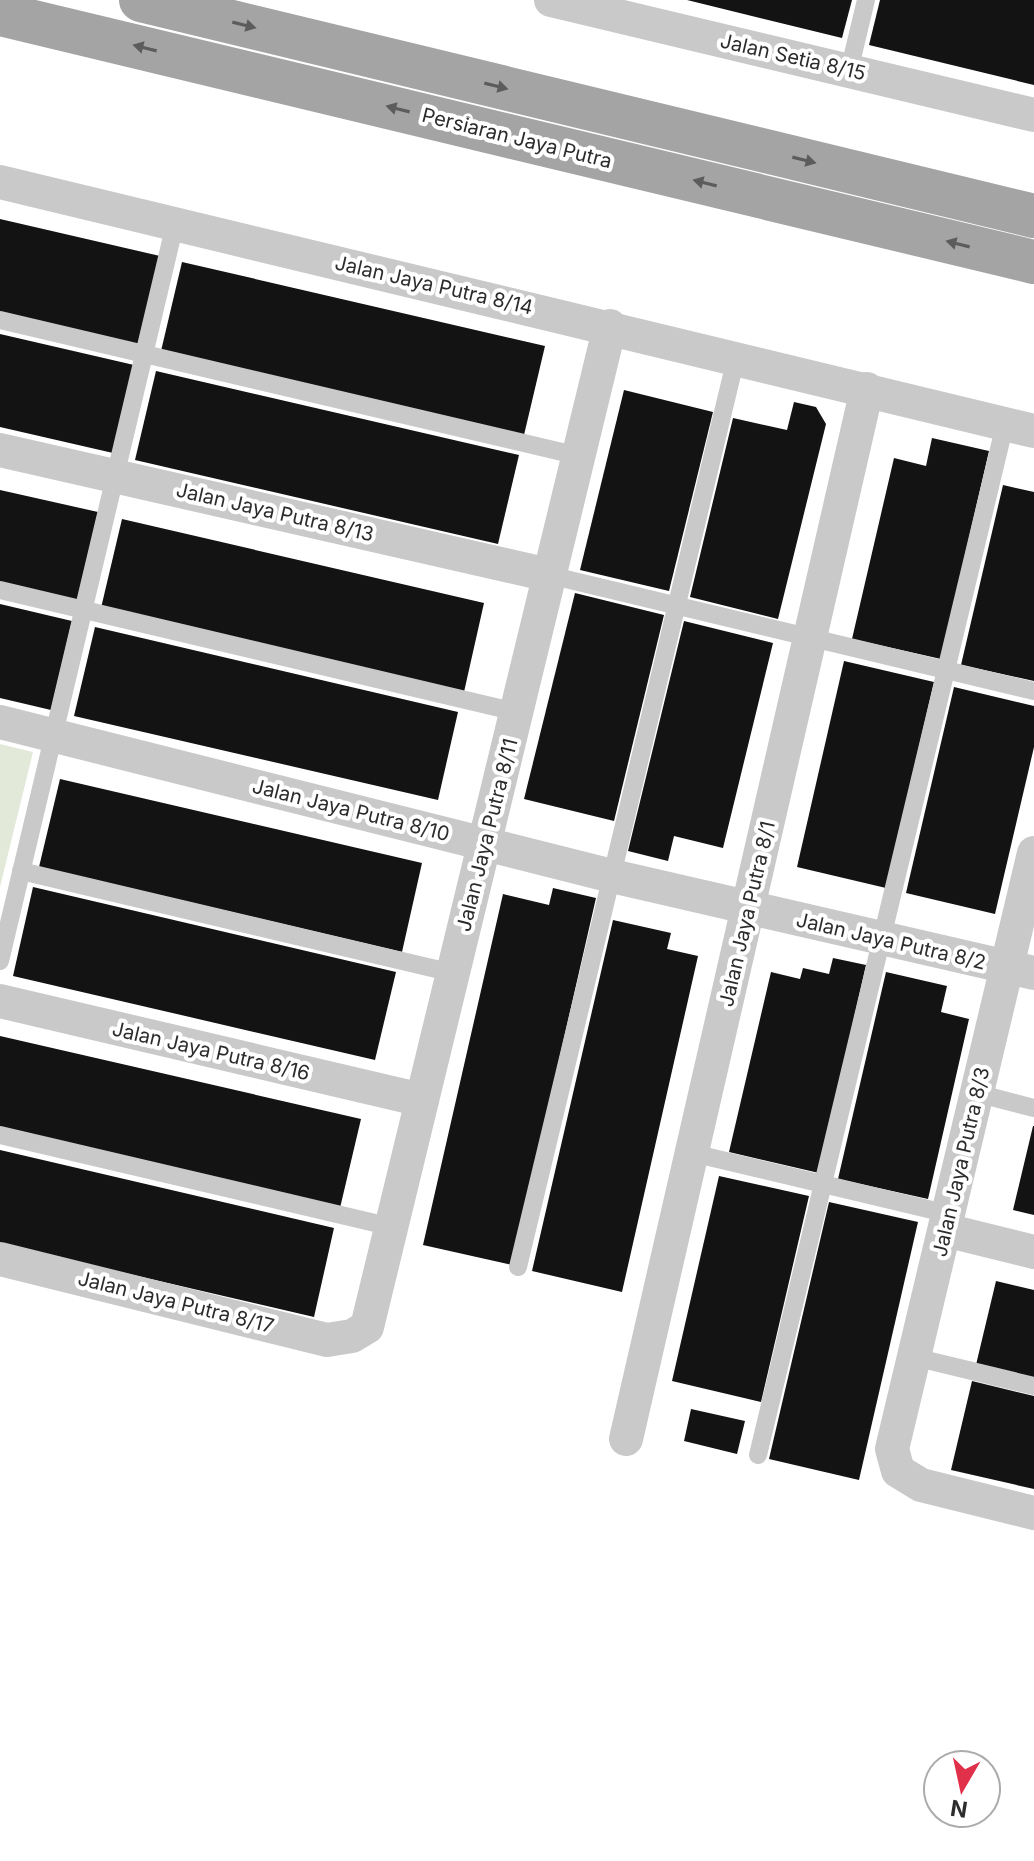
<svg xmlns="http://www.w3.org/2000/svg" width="1034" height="1861" font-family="Inter,sans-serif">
  <rect width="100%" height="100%" fill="#fff"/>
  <path fill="#e3e9d9" d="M0,744L33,752L0,887Z"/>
  <g fill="#131313">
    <path d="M687,0H852L842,38Z"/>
    <path d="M880,0H1034V85L869,45Z"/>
    <path d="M0,219L160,256L139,345L0,312Z"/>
    <path d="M182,262L545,346L524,435L161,351Z"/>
    <path d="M0,334L134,365L113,453L0,427Z"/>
    <path d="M156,371L519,455L498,544L135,460Z"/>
    <path d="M624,390L713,412L669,591L580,570Z"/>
    <path d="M794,402L816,407L826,424L778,619L690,597L733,418L787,430Z"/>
    <path d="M932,438L989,451L941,659L852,639L894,458L926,466Z"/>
    <path d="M1003,485L1034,492V681L961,665Z"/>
    <path d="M0,490L98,512L77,601L0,583Z"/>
    <path d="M122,519L484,603L464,692L101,608Z"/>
    <path d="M575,593L664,615L614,821L524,799Z"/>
    <path d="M0,604L72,621L51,710L0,698Z"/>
    <path d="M684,621L773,643L723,848L674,836L668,861L628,851Z"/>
    <path d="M95,627L458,712L438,800L74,716Z"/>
    <path d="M844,661L934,682L886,888L797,867Z"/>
    <path d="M954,687L1034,706V747L995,914L906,893Z"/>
    <path d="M60,779L422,863L402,952L39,867Z"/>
    <path d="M33,887L396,972L375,1060L13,976Z"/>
    <path d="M553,888L596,898L512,1265L423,1245L503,894L549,905Z"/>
    <path d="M613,920L671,933L667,949L698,956L622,1292L532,1271Z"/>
    <path d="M833,958L866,965L819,1173L729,1152L771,972L800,979L803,968L829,974Z"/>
    <path d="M886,972L947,986L941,1012L969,1019L928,1199L838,1179Z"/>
    <path d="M0,1036L361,1119L340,1208L0,1129Z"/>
    <path d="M1033,1126H1034V1215L1013,1210Z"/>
    <path d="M0,1150L334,1228L314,1317L0,1244Z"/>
    <path d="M719,1176L809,1196L761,1402L672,1381Z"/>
    <path d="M829,1202L918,1222L859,1480L769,1459Z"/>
    <path d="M996,1281L1034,1290V1383L975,1369Z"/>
    <path d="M972,1381L1034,1396V1489L951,1470Z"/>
    <path d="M691,1409L745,1421L737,1454L684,1441Z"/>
  </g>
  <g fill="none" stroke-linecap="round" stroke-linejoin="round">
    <g stroke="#c9c9c9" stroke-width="18">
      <path d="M849,71L866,0"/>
      <path d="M0,320L579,456"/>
      <path d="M549,575L1034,691"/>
      <path d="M0,590L516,712"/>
      <path d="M21,871L453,973"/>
      <path d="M0,961L175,224"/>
      <path d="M976,1093L1034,1108"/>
      <path d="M0,1135L392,1227"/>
      <path d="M692,1153L949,1214"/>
      <path d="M518,1267L736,358"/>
      <path d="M914,1357L1034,1386"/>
      <path d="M758,1455L1005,424"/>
    </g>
    <g stroke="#c9c9c9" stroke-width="34">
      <path d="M551,0L1034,115"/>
      <path d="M0,182L1034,431"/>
      <path d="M0,450L549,575"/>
      <path d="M0,722L612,876L1034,973"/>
      <path d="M1034,853L892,1449L898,1471L921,1485L1034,1513"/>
      <path d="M0,1001L422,1100"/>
      <path d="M945,1230L1034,1252"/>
      <path d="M0,1259L327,1340L352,1336L367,1327L610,326"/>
      <path d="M626,1439L867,389"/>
    </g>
    <g stroke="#a4a4a4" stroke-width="44">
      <path d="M141,0L1034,216"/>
      <path d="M0,14L1034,262"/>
    </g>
  </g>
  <defs><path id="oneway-solid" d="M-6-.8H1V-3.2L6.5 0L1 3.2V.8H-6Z" transform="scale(2)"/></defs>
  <g fill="#5c5c5c">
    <use href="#oneway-solid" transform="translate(244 25) rotate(14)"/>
    <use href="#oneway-solid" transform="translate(145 48) rotate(-166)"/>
    <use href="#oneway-solid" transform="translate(496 86) rotate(14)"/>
    <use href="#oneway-solid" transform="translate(398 109) rotate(-166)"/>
    <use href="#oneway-solid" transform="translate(804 160) rotate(14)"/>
    <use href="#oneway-solid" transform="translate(705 183) rotate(-166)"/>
    <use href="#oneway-solid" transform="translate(958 244) rotate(-166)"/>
  </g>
  <g text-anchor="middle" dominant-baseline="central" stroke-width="8" stroke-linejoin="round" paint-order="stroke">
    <g font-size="20" fill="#2c2c2c" stroke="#fff">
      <text transform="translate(793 57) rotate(13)">Jalan Setia 8/15</text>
      <text transform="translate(517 138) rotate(14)">Persiaran Jaya Putra</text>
      <text transform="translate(434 285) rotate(13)">Jalan Jaya Putra 8/14</text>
      <text transform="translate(275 512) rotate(13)">Jalan Jaya Putra 8/13</text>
      <text transform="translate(351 810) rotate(14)">Jalan Jaya Putra 8/10</text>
      <text transform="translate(487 835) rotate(-76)">Jalan Jaya Putra 8/11</text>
      <text transform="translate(747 914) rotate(-77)">Jalan Jaya Putra 8/1</text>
      <text transform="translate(891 941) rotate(13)">Jalan Jaya Putra 8/2</text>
      <text transform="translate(211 1051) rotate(13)">Jalan Jaya Putra 8/16</text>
      <text transform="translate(961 1162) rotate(-77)">Jalan Jaya Putra 8/3</text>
      <text transform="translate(176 1302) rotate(14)">Jalan Jaya Putra 8/17</text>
    </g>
  </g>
  <g transform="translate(962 1789) rotate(189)"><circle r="38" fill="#ffffff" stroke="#ababab" stroke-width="2"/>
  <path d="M0-6L14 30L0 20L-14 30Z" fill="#e1304a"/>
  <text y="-12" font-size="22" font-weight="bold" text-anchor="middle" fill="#2c2c2c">N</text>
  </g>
</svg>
